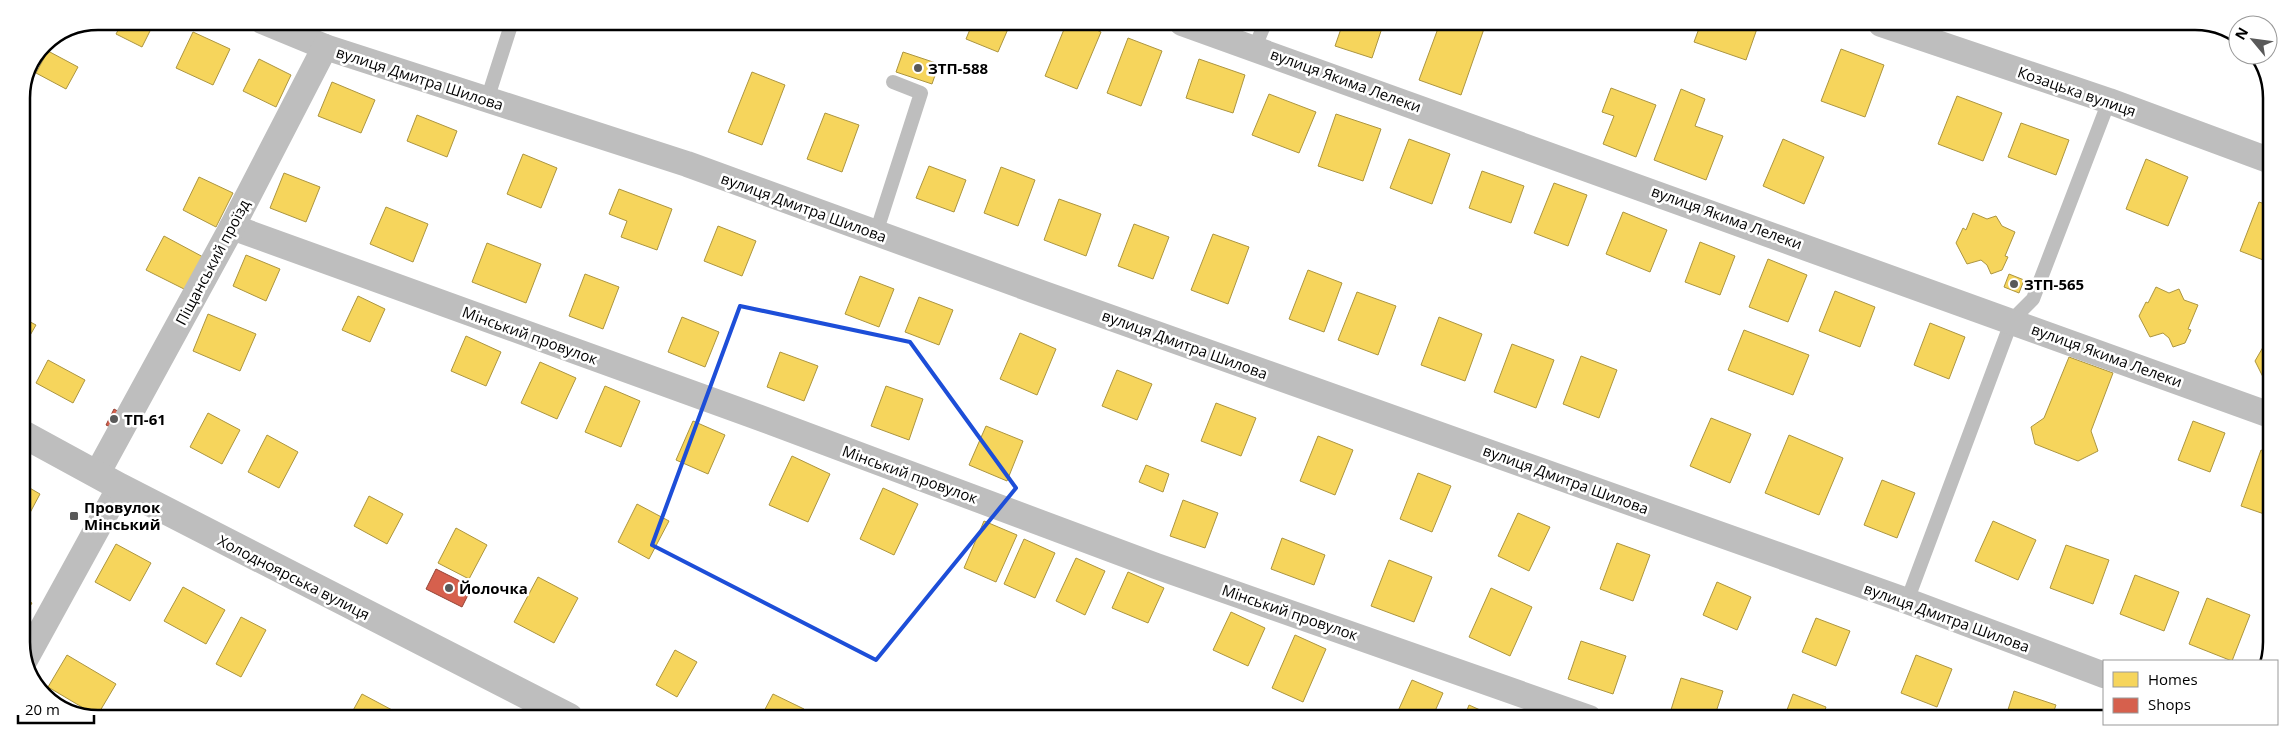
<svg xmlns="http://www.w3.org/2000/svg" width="2293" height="740" font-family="'Open Sans',sans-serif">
  <rect width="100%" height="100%" fill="#fff"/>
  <g fill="#f6d55c" stroke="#ac9540">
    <path d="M123,21H155L142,47L116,34Z"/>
    <path d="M472,22H494L491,29Z"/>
    <path d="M973,22H1011L998,52L966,39Z"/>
    <path d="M1067,22H1079L1101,32L1077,89L1045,76Z"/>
    <path d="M1343,23H1377L1383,25L1372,58L1335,46Z"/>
    <path d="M1440,23H1486L1461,95L1419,80Z"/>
    <path d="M1701,23H1759L1746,60L1694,42Z"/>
    <path d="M193,32L230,49L213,85L176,68Z"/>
    <path d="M1128,38L1162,51L1141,106L1107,93Z"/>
    <path d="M1841,49L1884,65L1865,117L1821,101Z"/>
    <path d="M48,51L78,67L66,89L36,73Z"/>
    <path d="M903,52L939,64L932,84L896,72Z"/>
    <path d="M259,59L291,75L276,107L243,91Z"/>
    <path d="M1199,59L1245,75L1233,113L1186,98Z"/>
    <path d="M752,72L785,85L762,145L728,132Z"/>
    <path d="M332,82L375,100L361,133L318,116Z"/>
    <path d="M1611,88L1656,105L1636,157L1603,144L1614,116L1602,112Z"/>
    <path d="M1681,89L1705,99L1695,126L1723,136L1706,180L1654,160Z"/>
    <path d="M1269,94L1316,112L1299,153L1252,135Z"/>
    <path d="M1957,96L2002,113L1983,161L1938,144Z"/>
    <path d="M825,113L859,125L842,172L807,159Z"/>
    <path d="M1336,114L1381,129L1363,181L1318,166Z"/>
    <path d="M417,115L457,131L447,157L407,141Z"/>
    <path d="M2021,123L2069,140L2056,175L2008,157Z"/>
    <path d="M1409,139L1450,154L1432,204L1390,188Z"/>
    <path d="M1783,139L1824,157L1804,204L1763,186Z"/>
    <path d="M523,154L557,168L541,208L507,194Z"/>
    <path d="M2146,159L2188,177L2168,226L2126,209Z"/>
    <path d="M929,166L966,180L954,212L916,198Z"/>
    <path d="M1001,167L1035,180L1018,226L984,213Z"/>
    <path d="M1482,171L1524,186L1511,223L1469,208Z"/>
    <path d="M284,173L320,187L306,222L270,208Z"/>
    <path d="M199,177L233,193L216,227L183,210Z"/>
    <path d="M1554,183L1587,195L1568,246L1534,233Z"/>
    <path d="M619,189L672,209L657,250L621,237L627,221L609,214Z"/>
    <path d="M1059,199L1101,214L1086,256L1044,240Z"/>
    <path d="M2259,202L2271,206V263L2240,251Z"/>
    <path d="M386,207L428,224L413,262L370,244Z"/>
    <path d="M1623,212L1667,230L1650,272L1606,254Z"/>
    <path d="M1973,213L1987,219L1996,216L2002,226L2015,232L2005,256L2008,257L2002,270L1991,274L1987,265L1981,260L1967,264L1956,243L1963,228L1966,230Z"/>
    <path d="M1134,224L1169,237L1153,279L1118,266Z"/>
    <path d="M718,226L756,241L742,276L704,261Z"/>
    <path d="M1213,234L1249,247L1228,304L1191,290Z"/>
    <path d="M164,236L205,258L188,291L146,270Z"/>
    <path d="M1700,242L1735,256L1720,295L1685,282Z"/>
    <path d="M487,243L541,264L526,303L472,282Z"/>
    <path d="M246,255L280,269L266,301L233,286Z"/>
    <path d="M1768,259L1807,275L1788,322L1749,307Z"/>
    <path d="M1308,270L1342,283L1324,332L1289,319Z"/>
    <path d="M585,274L619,287L603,329L569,316Z"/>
    <path d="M2009,274L2024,280L2019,293L2004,287Z"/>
    <path d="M860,276L894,289L879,327L845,314Z"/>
    <path d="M2156,287L2169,293L2179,289L2184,300L2198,305L2188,329L2191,330L2185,343L2173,347L2169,338L2163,333L2150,337L2139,316L2146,302L2148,303Z"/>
    <path d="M1835,291L1875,307L1860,347L1819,331Z"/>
    <path d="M1357,292L1396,306L1378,355L1338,340Z"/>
    <path d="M358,296L385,309L370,342L342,330Z"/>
    <path d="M919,297L953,310L939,345L905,332Z"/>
    <path d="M208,314L256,334L240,371L193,351Z"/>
    <path d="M21,317L36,325L21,351Z"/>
    <path d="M682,317L719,332L705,367L668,352Z"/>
    <path d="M1439,317L1482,334L1465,381L1421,365Z"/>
    <path d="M1930,323L1965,337L1949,379L1914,365Z"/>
    <path d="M1744,330L1809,355L1793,395L1728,370Z"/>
    <path d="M1020,333L1056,349L1037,395L1000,379Z"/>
    <path d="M2270,335V381L2266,383L2255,361Z"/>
    <path d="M466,336L501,352L486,386L451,371Z"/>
    <path d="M1512,344L1554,360L1536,408L1494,392Z"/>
    <path d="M780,352L818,366L804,401L767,387Z"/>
    <path d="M1581,356L1617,370L1599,418L1563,404Z"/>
    <path d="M2069,357L2113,373L2091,431L2098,451L2078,461L2035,444L2031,427L2044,418Z"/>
    <path d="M48,360L85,380L73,403L36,383Z"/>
    <path d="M540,362L576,378L557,419L521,403Z"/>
    <path d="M1117,370L1152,384L1137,420L1102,406Z"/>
    <path d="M605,386L640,401L621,447L585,432Z"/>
    <path d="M886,386L923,399L909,440L871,426Z"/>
    <path d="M1216,403L1256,418L1241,456L1201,441Z"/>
    <path d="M208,413L240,430L222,464L190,447Z"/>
    <path d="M1711,418L1751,434L1730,483L1690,466Z"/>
    <path d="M693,421L725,435L708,474L676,460Z"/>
    <path d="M2193,421L2225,433L2210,472L2178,460Z"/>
    <path d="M986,426L1023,441L1007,481L969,465Z"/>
    <path d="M267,435L298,452L279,488L248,472Z"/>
    <path d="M1789,435L1843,458L1819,515L1765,493Z"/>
    <path d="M1318,436L1353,450L1335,495L1300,481Z"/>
    <path d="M2261,450L2270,454V516L2241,506Z"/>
    <path d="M792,456L830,474L808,522L769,505Z"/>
    <path d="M1146,465L1169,474L1163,492L1139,482Z"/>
    <path d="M1418,473L1451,486L1432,532L1400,519Z"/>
    <path d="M1882,480L1915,493L1897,538L1864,525Z"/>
    <path d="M21,483L40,494L24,524L21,523Z"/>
    <path d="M883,488L918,504L894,555L860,539Z"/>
    <path d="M369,496L403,514L387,544L354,526Z"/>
    <path d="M1183,500L1218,513L1205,548L1170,536Z"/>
    <path d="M637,504L669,521L649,559L618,542Z"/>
    <path d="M1518,513L1550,527L1529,571L1498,556Z"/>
    <path d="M984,521L1017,535L996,582L964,568Z"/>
    <path d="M1993,521L2036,540L2018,580L1975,561Z"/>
    <path d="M456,528L487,545L469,579L438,563Z"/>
    <path d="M1282,538L1325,555L1314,585L1271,569Z"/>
    <path d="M1024,539L1055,553L1035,598L1004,584Z"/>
    <path d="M1617,543L1650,555L1633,601L1600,589Z"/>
    <path d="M116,544L151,563L130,601L95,582Z"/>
    <path d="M2066,545L2109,560L2093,604L2050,588Z"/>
    <path d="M1076,558L1105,571L1085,615L1056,601Z"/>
    <path d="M1389,560L1432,577L1414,622L1371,606Z"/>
    <path d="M1128,572L1164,588L1148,623L1112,608Z"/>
    <path d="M2135,575L2179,592L2164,631L2120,614Z"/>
    <path d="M538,577L578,598L554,643L514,622Z"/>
    <path d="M1717,582L1751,597L1737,630L1703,615Z"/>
    <path d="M183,587L225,610L206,644L164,621Z"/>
    <path d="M1491,588L1532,607L1510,656L1469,637Z"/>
    <path d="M21,597L32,603L21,621Z"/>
    <path d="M2207,598L2250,615L2232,661L2189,644Z"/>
    <path d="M1231,612L1265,628L1248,666L1213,650Z"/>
    <path d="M241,617L266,630L241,677L216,664Z"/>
    <path d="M1816,618L1850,631L1836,666L1802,652Z"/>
    <path d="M1295,635L1326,649L1303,702L1272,688Z"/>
    <path d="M1581,641L1626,656L1613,694L1568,679Z"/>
    <path d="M2269,645V661H2263Z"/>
    <path d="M675,650L697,662L677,697L656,685Z"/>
    <path d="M67,655L116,684L97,716L48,687Z"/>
    <path d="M1916,655L1952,669L1937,707L1901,693Z"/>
    <path d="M1681,678L1723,691L1714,718H1688L1670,713Z"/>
    <path d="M1412,680L1443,693L1432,718H1414L1398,711Z"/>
    <path d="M2014,691L2056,705L2051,719H2005Z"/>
    <path d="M362,694L394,711L391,716H350Z"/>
    <path d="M773,694L804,709L800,717H761Z"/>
    <path d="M1793,694L1826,707L1822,718H1784Z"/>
    <path d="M1469,705L1498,718H1464Z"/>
  </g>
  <g fill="#d6604d" stroke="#964336">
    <path d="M114,409L123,414L115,429L106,425Z"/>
    <path d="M436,569L472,587L462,607L426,589Z"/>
  </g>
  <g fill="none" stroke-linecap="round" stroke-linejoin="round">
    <g stroke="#bebebe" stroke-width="14">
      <path d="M1255,47L1265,23"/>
      <path d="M487,100L512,22"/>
      <path d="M876,233L921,93L893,82"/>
      <path d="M1907,601L2012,320L2033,299L2109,101"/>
    </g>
    <g stroke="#bebebe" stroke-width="26">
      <path d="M262,21L325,47L687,164L1044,294L1907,601L2104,675"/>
      <path d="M1182,23L2270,415"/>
      <path d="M1881,24L2109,101L2271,161"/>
      <path d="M232,227L752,415L1156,566L1589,718"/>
      <path d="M97,474L232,227L325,47"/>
      <path d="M26,658L120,487"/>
    </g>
    <path stroke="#bebebe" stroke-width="28" d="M21,433L120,487L569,717"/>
  </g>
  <path fill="none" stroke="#1d4ed8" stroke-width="4" stroke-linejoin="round" d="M740,306L910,342L1016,488L876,660L652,545Z"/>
  <g fill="#595959" stroke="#fff" stroke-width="2">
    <circle cx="918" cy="68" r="5"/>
    <circle cx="2014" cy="284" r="5"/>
    <circle cx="114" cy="419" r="5"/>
    <rect x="69" y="511" width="10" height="10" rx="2.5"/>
    <circle cx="449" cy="588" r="5"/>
  </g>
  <g text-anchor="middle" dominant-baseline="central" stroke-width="5" stroke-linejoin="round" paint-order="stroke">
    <g font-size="15" font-weight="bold" fill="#000" stroke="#fff" text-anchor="start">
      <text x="928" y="68">ЗТП-588</text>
      <text x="2024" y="284">ЗТП-565</text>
      <text x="124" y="419">ТП-61</text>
      <text x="84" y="507">Провулок<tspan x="84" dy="17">Мінський</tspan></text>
      <text x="459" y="588">Йолочка</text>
    </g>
    <g font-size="15" fill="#000" stroke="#fff">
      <text transform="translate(420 78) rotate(18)">вулиця Дмитра Шилова</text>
      <text transform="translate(1346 80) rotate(20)">вулиця Якима Лелеки</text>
      <text transform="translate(2077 91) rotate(19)">Козацька вулиця</text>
      <text transform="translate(804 207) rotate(20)">вулиця Дмитра Шилова</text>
      <text transform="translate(1727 217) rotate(20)">вулиця Якима Лелеки</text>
      <text transform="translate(212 262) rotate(-62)">Піщанський проїзд</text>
      <text transform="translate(530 335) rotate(20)">Мінський провулок</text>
      <text transform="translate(1185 344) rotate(20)">вулиця Дмитра Шилова</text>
      <text transform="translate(2107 355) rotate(20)">вулиця Якима Лелеки</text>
      <text transform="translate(910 474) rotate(20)">Мінський провулок</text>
      <text transform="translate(1566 479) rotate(20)">вулиця Дмитра Шилова</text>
      <text transform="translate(294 577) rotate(27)">Холодноярська вулиця</text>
      <text transform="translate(1290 612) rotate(19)">Мінський провулок</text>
      <text transform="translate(1947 617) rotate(20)">вулиця Дмитра Шилова</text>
    </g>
  </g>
  <path d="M0 0H2293V740H0ZM98 30H2195A68 68 0 0 1 2263 98V642A68 68 0 0 1 2195 710H98A68 68 0 0 1 30 642V98A68 68 0 0 1 98 30Z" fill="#fff" fill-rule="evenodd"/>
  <path fill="none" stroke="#000" stroke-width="2.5" d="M98 30H2195A68 68 0 0 1 2263 98V642A68 68 0 0 1 2195 710H98A68 68 0 0 1 30 642V98A68 68 0 0 1 98 30Z"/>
  <rect x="2103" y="660" width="175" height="65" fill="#ffffff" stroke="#999999"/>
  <rect x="2113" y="672" width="25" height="15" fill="#f6d55c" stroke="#999999"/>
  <text x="2148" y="685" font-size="15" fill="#000000">Homes</text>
  <rect x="2113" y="698" width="25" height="15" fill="#d6604d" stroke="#999999"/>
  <text x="2148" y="710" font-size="15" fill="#000000">Shops</text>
  <g transform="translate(2253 40) rotate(299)"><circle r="24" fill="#ffffff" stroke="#999999"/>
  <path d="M0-4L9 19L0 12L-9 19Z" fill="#595959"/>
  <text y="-8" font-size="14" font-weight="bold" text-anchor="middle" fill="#000000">N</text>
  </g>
  <path d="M18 715v8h76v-8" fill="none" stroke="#000000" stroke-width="2.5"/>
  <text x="25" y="715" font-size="15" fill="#000000" stroke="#ffffff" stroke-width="4" paint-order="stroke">20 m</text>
</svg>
